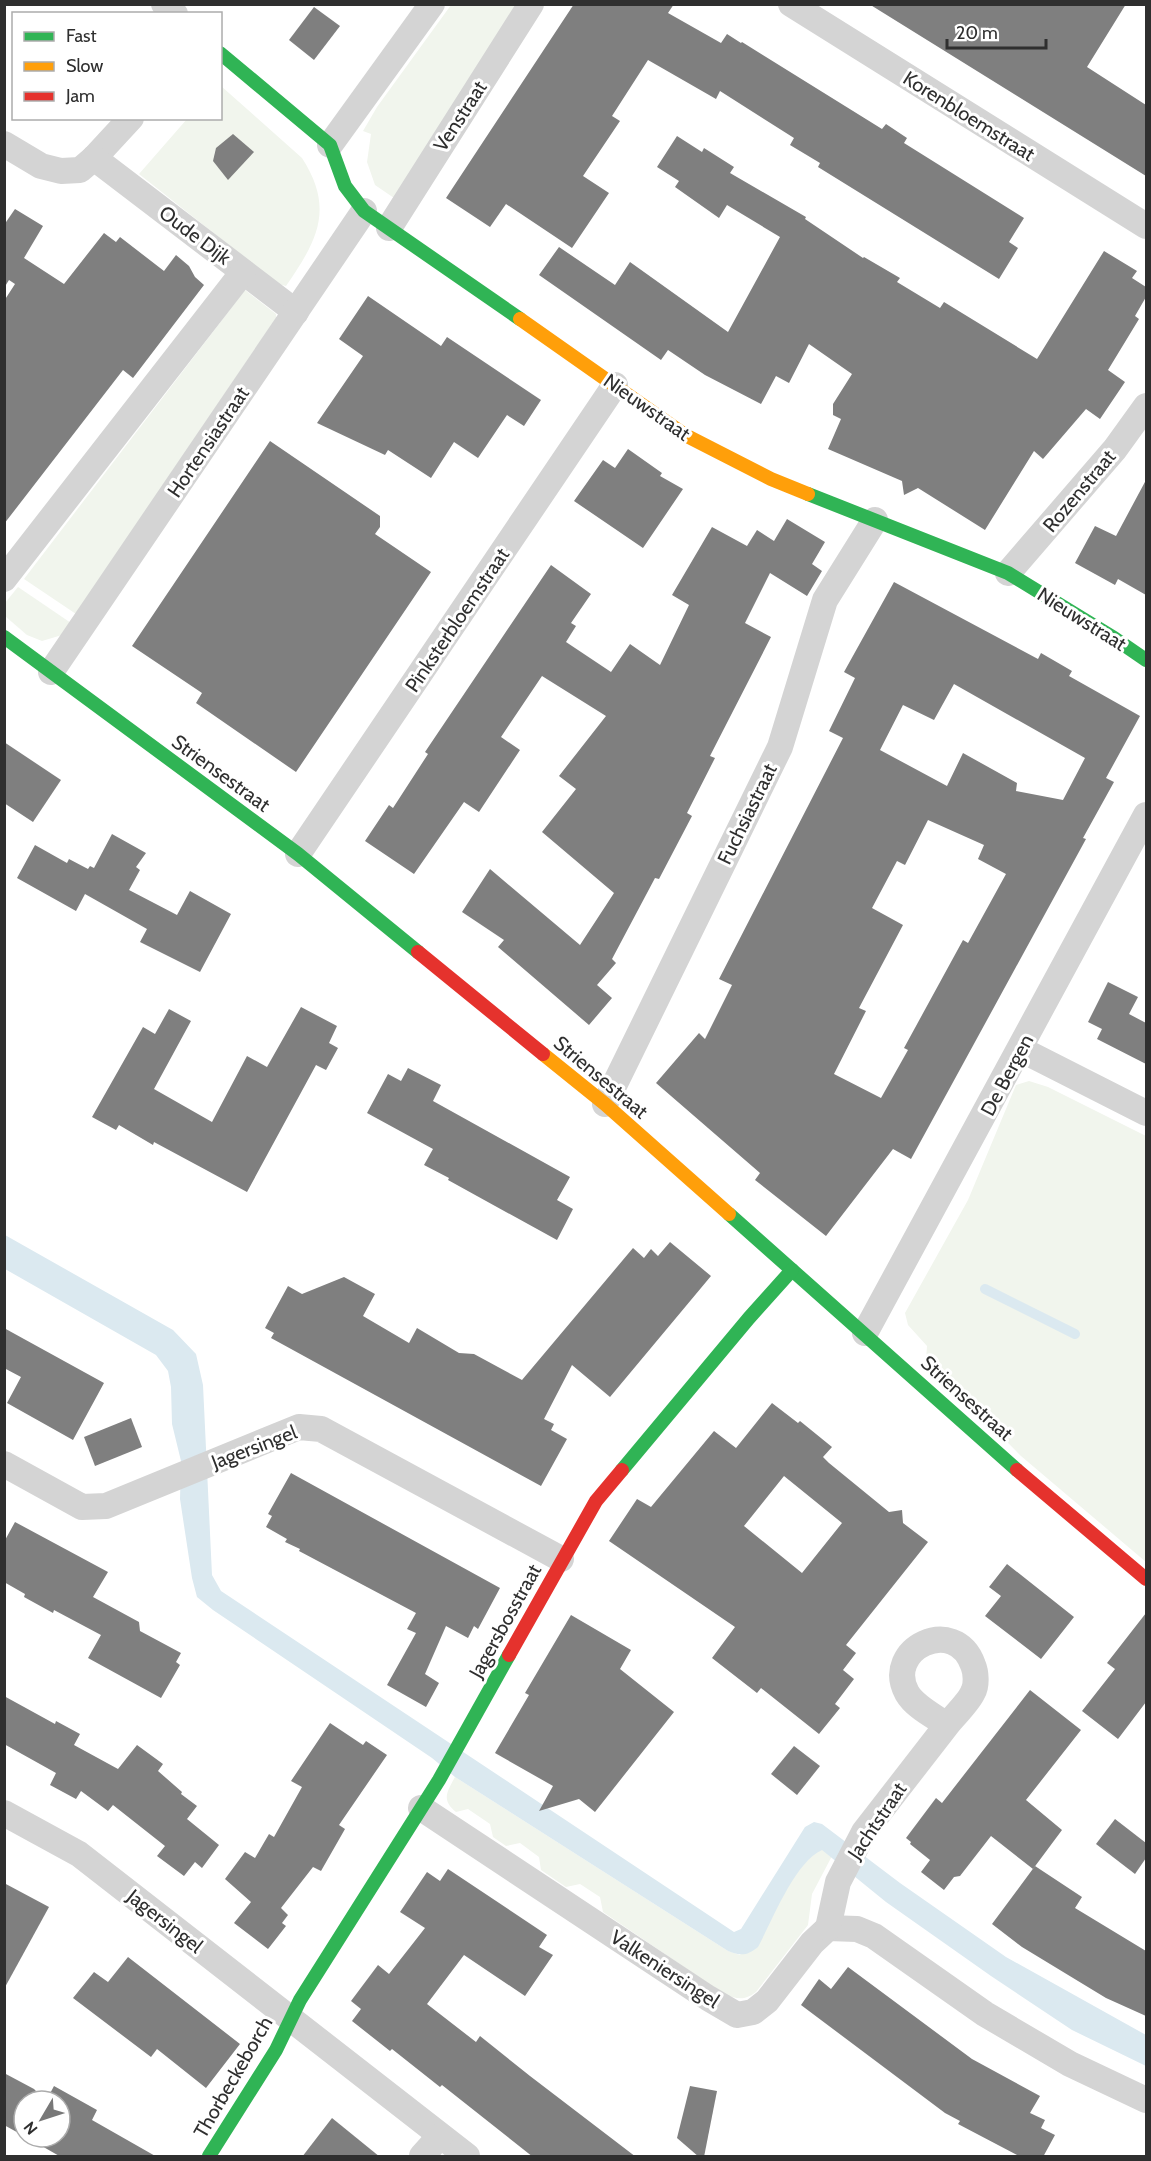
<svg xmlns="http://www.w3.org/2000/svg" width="1151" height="2161" font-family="Cabin,sans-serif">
  <rect width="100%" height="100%" fill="#fff"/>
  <g fill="#f1f5ed">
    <path d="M451,5H520L394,198L375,185L367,162L371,134L363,131L377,107Z"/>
    <path d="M221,86L302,158C335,209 317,241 286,286L278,284L139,174L187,119L220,118Z"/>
    <path d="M245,290L276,314V318L76,614L24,579Z"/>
    <path d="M18,587L71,623L62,635L42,641L27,635L5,616V603Z"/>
    <path d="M1029,1081L1048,1087L1146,1136V1562L1021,1456L926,1360L927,1346L908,1325L905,1313L968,1200L1016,1085Z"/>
    <path d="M455,1777L728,1951L740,1955C758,1930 797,1861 822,1849L832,1856L812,1894L808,1925L756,1992C744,2001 737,1999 724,1994L603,1912L600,1897L580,1884L566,1887L541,1870L539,1857L520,1843L506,1846L493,1837L490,1824L468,1809L456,1812C441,1800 447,1792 455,1777Z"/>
  </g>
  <path fill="#dbe9f0" d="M5,1235L173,1330L196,1354L203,1385L212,1575L221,1591L734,1932L741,1929L805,1827L814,1822L822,1824L900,1883L1006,1957L1146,2035V2066L1072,2030L991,1976L886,1902L822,1850C795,1862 773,1919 758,1947C747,1956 741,1956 728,1951L455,1777L432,1758L213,1610L197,1597L192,1578L180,1499L181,1461L172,1424L171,1387L168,1371L156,1355L5,1269Z"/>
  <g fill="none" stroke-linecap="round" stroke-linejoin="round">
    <path stroke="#dbe9f0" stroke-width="10" d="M985,1289L1075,1334"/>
  </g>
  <g fill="#7f7f7f" fill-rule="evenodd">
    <path d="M574,4H674L668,13L721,43L727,34L741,43L742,42L882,129L886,124L907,138L904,143L1024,218L1009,242L1018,248L999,279L818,167L820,163L790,145L794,138L720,91L716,99L648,60L612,116L620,121L583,176L609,193L572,248L506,204L490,227L446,198Z"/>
    <path d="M869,4H1126L1087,67L1146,105V176Z"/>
    <path d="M314,7L340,26L314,60L289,40Z"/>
    <path d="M233,134L254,152L228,180L213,161L216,148Z"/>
    <path d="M677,136L702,152L704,148L734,167L730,173L806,217L805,219L863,258L864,257L900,278L897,282L940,308L944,302L1037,359L1104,251L1137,271L1132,278L1146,287V297L1135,316L1139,319L1108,370L1125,382L1100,419L1086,409L1043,459L1034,451L985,530L918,488L904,495L902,481L828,449L841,419L833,415V404L852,374L809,344L789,383L776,376L761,404L705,375L668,350L661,360L539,275L559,247L615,285L630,262L728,332L780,237L727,205L719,218L675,187L679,181L657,167Z"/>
    <path d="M15,209L43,226L24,258L64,284L104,233L116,242L120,237L164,271L176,255L189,266L195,277L204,285L133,378L123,370L4,524V301L15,284L9,280L4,288V225Z"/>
    <path d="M368,296L441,346L447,337L541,400L524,426L507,415L478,458L454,442L431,478L388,450L385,455L317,423L363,356L339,339Z"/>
    <path d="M270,441L380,516V527L375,534L431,572L296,772L196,703L202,693L132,646Z"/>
    <path d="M628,449L662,473L660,476L683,489L643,548L574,501L603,460L615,468Z"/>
    <path d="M1146,480V595L1118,579L1115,585L1075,563L1095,526L1116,536Z"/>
    <path d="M787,519L825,542L812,564L822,571L807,596L770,573L745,623L771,637L711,754L710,756L715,758L687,813L692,816L659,879L655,878L612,959L616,963L597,985L612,998L589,1025L498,947L504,940L462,912L490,869L580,945L614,893L542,832L576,789L559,776L606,716L542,676L501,737L520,750L479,812L464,802L414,874L365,841L389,805L393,808L428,754L425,752L551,565L591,594L571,623L576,626L566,642L611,672L630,644L660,665L689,605L672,595L712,527L747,546L757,530L774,541Z"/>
    <path d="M894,582L1038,659L1041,653L1072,671L1069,676L1140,716L1106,778L1114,782L1083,838L1086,839L911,1159L893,1149L826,1236L755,1180L760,1173L656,1083L699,1033L705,1039L732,985L719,979L843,738L829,731L855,678L844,672ZM954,684L1085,758L1063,800L1016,791L1017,783L963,753L947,786L880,750L903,705L934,720ZM928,820L984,845L978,859L1006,874L968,943L963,940L904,1048L908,1050L881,1098L834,1074L866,1011L859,1008L903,925L872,908L897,861L905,865Z"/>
    <path d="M4,742L61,780L33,822L4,803Z"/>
    <path d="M112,834L146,853L136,867L140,870L129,890L177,915L190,891L231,914L200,972L140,942L147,929L85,894L76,911L17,878L35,845L67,863L69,859L88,869L90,866L94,868Z"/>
    <path d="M1108,982L1138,997L1129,1014L1146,1023V1064L1097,1039L1102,1029L1088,1022Z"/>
    <path d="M301,1007L337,1026L329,1043L338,1048L326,1070L316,1065L247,1192L154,1142L153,1145L119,1125L116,1130L92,1117L143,1027L155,1034L169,1009L191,1021L154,1089L212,1122L247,1056L267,1067Z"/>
    <path d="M408,1068L441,1085L433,1101L570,1177L557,1200L573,1209L557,1240L448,1180L449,1178L424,1165L433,1149L367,1113L388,1074L401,1081Z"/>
    <path d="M670,1242L711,1276L610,1397L572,1365L544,1419L554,1424L551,1430L567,1439L541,1486L271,1338L274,1333L265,1328L288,1286L302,1294L344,1277L375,1294L363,1316L409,1343L417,1328L459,1353L474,1354L522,1380L633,1248L644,1258L651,1249L658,1256Z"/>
    <path d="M4,1328L104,1383L73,1440L7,1403L21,1377L4,1368Z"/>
    <path d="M772,1403L798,1423L800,1421L832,1447L823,1457L829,1463L889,1512L902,1510L903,1523L928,1542L846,1645L856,1653L843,1670L854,1679L835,1704L840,1708L819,1734L761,1688L757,1693L712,1658L735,1627L609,1541L637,1499L651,1507L714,1431L736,1448ZM784,1476L842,1523L802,1573L744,1526Z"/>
    <path d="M131,1418L142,1447L95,1466L84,1437Z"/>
    <path d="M291,1473L500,1588L478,1629L474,1626L468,1638L446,1626L425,1674L439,1683L426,1707L387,1685L416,1633L407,1629L416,1613L299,1551L300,1549L285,1542L287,1539L266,1527L272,1516L268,1514Z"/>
    <path d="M15,1522L108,1572L93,1597L139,1622L140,1631L181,1653L176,1662L180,1665L161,1698L88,1658L101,1635L54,1610L53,1613L24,1597L25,1594L4,1582V1542Z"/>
    <path d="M1007,1564L1074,1617L1041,1659L985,1616L1001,1596L989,1587Z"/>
    <path d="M1146,1613V1702L1118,1739L1082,1711L1115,1669L1107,1663Z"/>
    <path d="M571,1615L631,1650L620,1669L674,1712L595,1812L579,1799L539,1811L553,1786L495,1753L529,1695L525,1693Z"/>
    <path d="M1030,1690L1081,1730L1026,1800L1062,1830L1033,1869L991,1836L960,1876L954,1877L944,1890L921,1872L930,1860L910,1844L911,1842L906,1838L936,1798L942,1803Z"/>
    <path d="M4,1696L55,1724L56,1721L80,1734L74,1745L118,1769L137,1745L163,1764L158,1771L182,1792L181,1794L197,1806L187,1819L219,1845L202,1868L195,1862L184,1876L157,1856L165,1846L113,1805L108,1811L81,1791L76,1799L50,1785L56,1773L4,1744Z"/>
    <path d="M330,1723L363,1745L366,1741L387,1755L339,1825L345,1829L321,1871L313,1867L281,1908L288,1915L282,1923L286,1926L268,1949L234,1923L251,1902L225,1879L245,1852L255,1858L269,1834L274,1837L302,1787L291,1781Z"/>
    <path d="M794,1746L820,1766L797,1795L771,1774Z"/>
    <path d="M1115,1819L1146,1843V1858L1135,1874L1096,1844Z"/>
    <path d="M1035,1866L1082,1897L1075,1908L1146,1951V2016L1106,1998L1022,1947L992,1924Z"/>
    <path d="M448,1869L547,1935L539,1947L553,1955L525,1996L464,1955L427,2004L476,2042L480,2036L530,2076L636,2157H533L442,2085L440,2087L392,2049L390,2051L352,2021L361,2009L351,2001L378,1965L389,1974L425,1928L400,1912L427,1872L440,1881Z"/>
    <path d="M4,1883L49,1907L4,1989Z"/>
    <path d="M128,1957L240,2044L206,2088L157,2049L151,2057L73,1998L94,1972L108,1982Z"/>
    <path d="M848,1967L972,2059L1040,2096L1030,2113L1045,2120L1041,2128L1055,2135L1043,2157H1021L958,2124L960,2121L945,2113L801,2005L819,1979L831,1989Z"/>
    <path d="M4,2073L34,2089L46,2101L54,2086L97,2110L92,2120L157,2157H61L26,2137H60V2101H24V2136L4,2125Z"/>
    <path d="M690,2086L717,2091L704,2157H699L677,2138Z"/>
    <path d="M332,2118L380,2157H302Z"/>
  </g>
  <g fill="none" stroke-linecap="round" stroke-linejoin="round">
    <g stroke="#d4d4d4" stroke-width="26">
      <path d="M164,4L175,14"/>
      <path d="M791,4L1146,226"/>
      <path d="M4,144L41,166L61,171L80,170L94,158L131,118"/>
      <path d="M330,145L432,4"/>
      <path d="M94,158L296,312"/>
      <path d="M389,228L531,4"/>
      <path d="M1008,573L1115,449L1146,406"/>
      <path d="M4,579L243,272"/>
      <path d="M51,672L364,211"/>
      <path d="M298,854L615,385"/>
      <path d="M1020,1049L1146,1113"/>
      <path d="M605,1104L780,747L825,600L875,520"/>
      <path d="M865,1333L1146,815"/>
      <path d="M4,1464L82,1507L106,1506L299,1427L321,1429L561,1559"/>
      <path d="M421,1808L708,1998L737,2015L753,2012L767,2001L812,1943L828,1928L857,1929L874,1936L985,2014L1070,2064L1146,2100"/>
      <path d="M4,1813L79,1854L467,2156"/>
      <path d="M828,1928L838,1882L864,1832L947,1725C934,1716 915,1707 907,1693C883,1649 955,1614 973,1665C976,1672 977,1685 973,1692C969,1702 954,1716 947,1725"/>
      <path d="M422,2156L440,2136"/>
    </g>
    <g stroke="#30b455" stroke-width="14">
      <path d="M220,53L330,145L345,186L364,211L520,319"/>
      <path d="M808,494L1008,573L1114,638L1146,660"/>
      <path d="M4,637L298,854L418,952"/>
      <path d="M729,1214L1017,1470"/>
      <path d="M622,1470L749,1318L792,1270"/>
      <path d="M209,2156L276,2050L300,2000L439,1780L509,1655"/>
    </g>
    <g stroke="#ff9f0a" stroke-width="14">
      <path d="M520,319L685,435L771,479L808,494"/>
      <path d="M543,1054L605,1104L729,1214"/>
    </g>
    <g stroke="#e5322d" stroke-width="14">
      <path d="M418,952L543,1054"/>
      <path d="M1017,1470L1146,1579"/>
      <path d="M509,1655L596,1501L622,1470"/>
    </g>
  </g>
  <g text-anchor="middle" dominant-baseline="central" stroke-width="6" stroke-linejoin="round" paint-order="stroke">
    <g font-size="20" fill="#2f2f2f" stroke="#fff">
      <text transform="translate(460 116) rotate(-57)">Venstraat</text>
      <text transform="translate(969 116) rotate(32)">Korenbloemstraat</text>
      <text transform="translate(195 235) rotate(37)">Oude Dijk</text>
      <text transform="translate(647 407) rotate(35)">Nieuwstraat</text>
      <text transform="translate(208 442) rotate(-56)">Hortensiastraat</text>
      <text transform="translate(1079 491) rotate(-50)">Rozenstraat</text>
      <text transform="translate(1082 619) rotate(32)">Nieuwstraat</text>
      <text transform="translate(457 620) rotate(-56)">Pinksterbloemstraat</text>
      <text transform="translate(221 773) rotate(36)">Striensestraat</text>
      <text transform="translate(747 814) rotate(-64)">Fuchsiastraat</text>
      <text transform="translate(1007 1075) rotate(-62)">De Bergen</text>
      <text transform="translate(601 1077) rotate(40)">Striensestraat</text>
      <text transform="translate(967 1398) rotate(42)">Striensestraat</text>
      <text transform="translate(254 1447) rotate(-21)">Jagersingel</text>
      <text transform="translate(505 1621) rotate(-61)">Jagersbosstraat</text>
      <text transform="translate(877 1821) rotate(-56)">Jachtstraat</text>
      <text transform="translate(165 1921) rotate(38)">Jagersingel</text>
      <text transform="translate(665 1969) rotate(33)">Valkeniersingel</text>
      <text transform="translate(233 2077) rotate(-60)">Thorbeckeborch</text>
    </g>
  </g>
  <rect width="1151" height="2161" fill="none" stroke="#2f2f2f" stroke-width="12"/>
  <rect x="12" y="12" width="210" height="108" fill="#ffffff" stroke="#acacac" stroke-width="1.5"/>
  <rect x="24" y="32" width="30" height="9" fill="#30b455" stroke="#acacac" stroke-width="1.5"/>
  <text x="66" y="42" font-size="18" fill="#2f2f2f">Fast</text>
  <rect x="24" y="62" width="30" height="9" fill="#ff9f0a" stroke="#acacac" stroke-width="1.5"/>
  <text x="66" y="72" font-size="18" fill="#2f2f2f">Slow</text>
  <rect x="24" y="92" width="30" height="9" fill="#e5322d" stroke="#acacac" stroke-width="1.5"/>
  <text x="66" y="102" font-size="18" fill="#2f2f2f">Jam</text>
  <g transform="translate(42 2119) rotate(231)"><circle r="28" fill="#ffffff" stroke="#acacac" stroke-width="1.5"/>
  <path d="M0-4.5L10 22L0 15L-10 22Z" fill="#787878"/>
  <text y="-9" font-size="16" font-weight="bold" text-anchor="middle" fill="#2f2f2f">N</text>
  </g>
  <path d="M947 39v9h99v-9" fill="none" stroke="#2f2f2f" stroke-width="3"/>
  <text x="956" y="39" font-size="18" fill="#2f2f2f" stroke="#ffffff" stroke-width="4.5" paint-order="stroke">20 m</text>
</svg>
